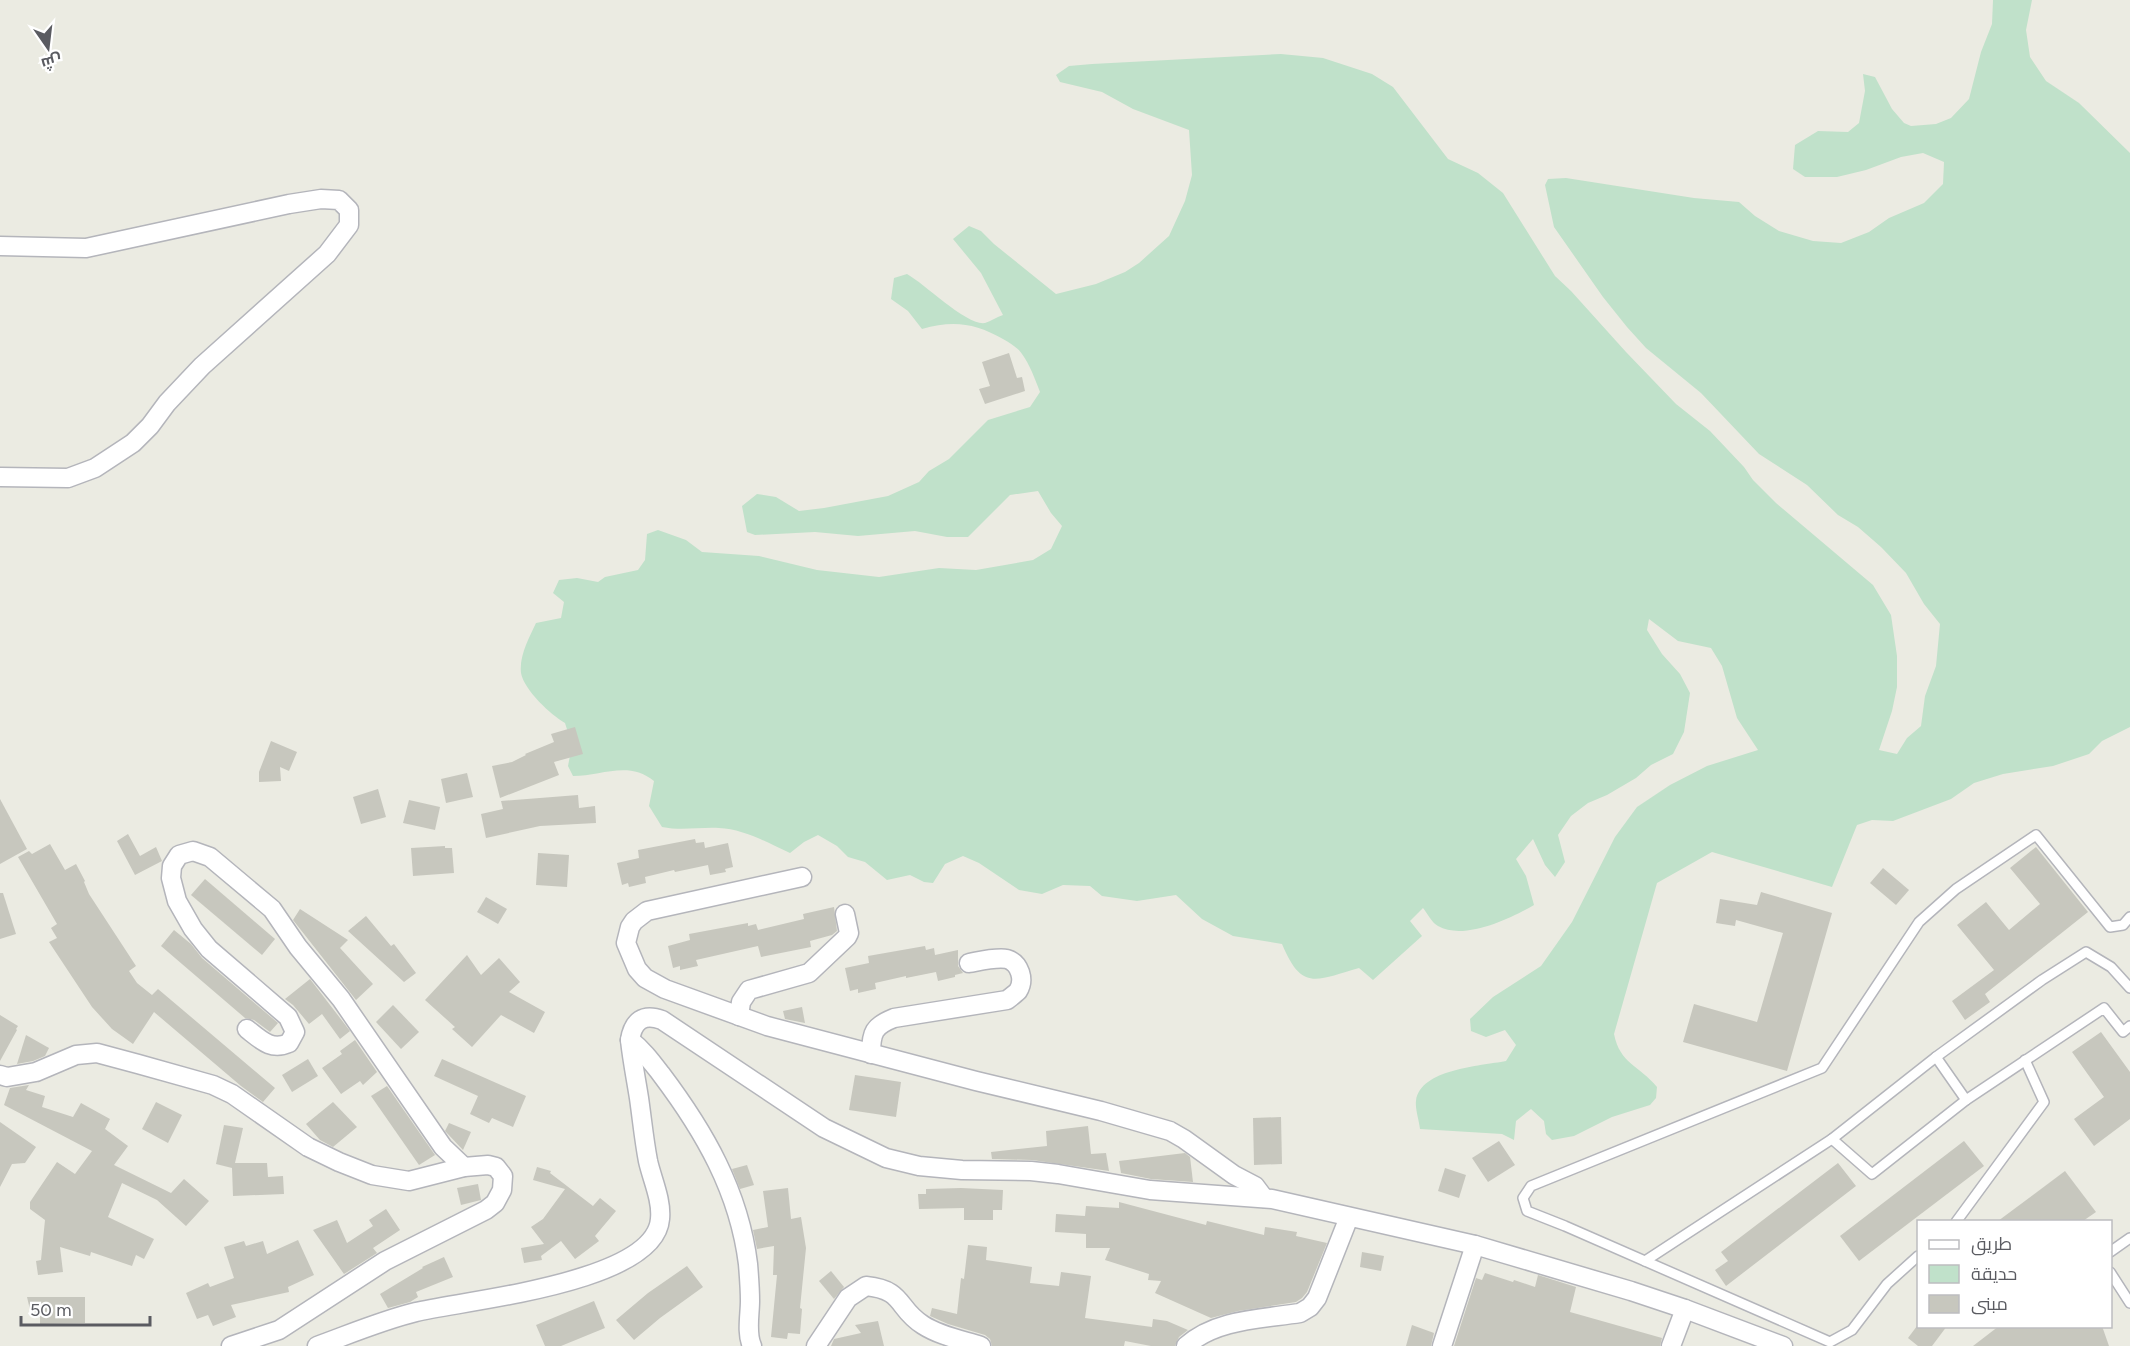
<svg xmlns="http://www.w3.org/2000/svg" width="2130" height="1346" font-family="Figtree,Cairo,sans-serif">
  <rect width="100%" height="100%" fill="#ebebe2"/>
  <path fill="#c0e1ca" d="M1993,0H2032L2026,30L2030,57L2046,81L2079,103L2130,153V727L2102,741L2089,754L2053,766L2003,774L1974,783L1951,799L1893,821L1872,820L1857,825L1832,887L1712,852L1657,883L1614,1034C1620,1064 1639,1065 1657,1087L1656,1098L1650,1105L1612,1117L1574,1136L1552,1140L1546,1134L1544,1121L1531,1109L1516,1121L1514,1140L1502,1134L1420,1129C1419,1120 1415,1109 1416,1101C1420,1069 1480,1066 1506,1061L1516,1045L1505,1030L1486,1037L1471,1031L1470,1019L1493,997L1541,966L1572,922L1615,837L1637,807L1670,785L1707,766L1758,750L1737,718L1722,666L1711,648L1678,641L1649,619L1647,630L1662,654L1680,674L1690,693L1684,732L1673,754L1651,765L1636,778L1607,795L1588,803L1571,816L1558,835L1565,862L1555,877L1545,865L1533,839L1516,859L1526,876L1534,905C1511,918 1464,941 1438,926C1432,923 1427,913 1423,908L1410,921L1422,936L1373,980L1359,968C1316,980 1302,992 1282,944L1233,936L1202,919L1176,895L1137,901L1102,896L1090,886L1063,885L1042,894L1019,890L979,863L963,856L945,864L933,883L924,882L910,875L887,880L865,862L848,857L837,846L818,835L804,842L790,853C768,843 744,829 719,828C700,827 681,831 662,827L649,806L654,781C629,760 601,776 573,776L568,766L572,745L565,723C551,715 524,690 521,673C519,656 529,638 536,623L561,618L564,602L553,593L559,580L577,578L598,582L605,577L638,570L645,560L647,534L658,530L686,540L702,552L759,556L817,570L879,577L939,568L976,570L1033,560L1051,549L1062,526L1051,513L1038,491L1010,495L968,537H947L915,531L858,536L815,532L755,535L747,532L742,506L757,494L776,497L799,511L824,508L888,496L919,482L929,471L949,459L988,420L1030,407L1040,392C1035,379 1030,365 1022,354C1018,348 1010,343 1003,339C975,323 953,320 922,329L908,311L891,299L894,278L907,274C925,284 967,326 985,323C991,321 997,317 1003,315L981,273L953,239L969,226L981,231L994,244L1056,294L1096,284L1125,272L1139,263L1169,236L1185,201L1192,175L1189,130L1133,109L1102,92L1060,82L1056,75L1069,66L1092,64L1281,54L1323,58L1372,74L1393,87L1448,159L1478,173L1503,193L1555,276L1571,291L1626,352L1676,404L1710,431L1744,467L1753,480L1776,503L1873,585L1891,615L1897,656V687L1892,711L1879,750L1897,754L1907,738L1921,726L1925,696L1936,666L1940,624L1924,604L1906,573L1881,547L1858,527L1838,515L1807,485L1759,454L1701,393L1646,348L1627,327L1603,297L1554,227L1545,185L1548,179L1566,178L1694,198L1739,202L1755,216L1779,231L1813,241L1841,243L1869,232L1889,218L1924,203L1943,184L1944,162L1923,153L1901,157L1866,170L1837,177H1805L1793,169L1795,145L1818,131L1848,132L1859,123L1865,91L1863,74L1875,77L1892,109L1904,123L1911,126L1936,124L1951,118L1969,99L1981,52L1992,24Z"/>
  <g fill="#c7c7be">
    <path d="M1009,353L1017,378L1022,377L1025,391L985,404L979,389L990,386L982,362Z"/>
    <path d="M575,727L583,754L554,762L559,775L500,798L492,766L512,762L526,755L525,754L554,742L551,734Z"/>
    <path d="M271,741L297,752L289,771L280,767L281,781L259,782V772Z"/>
    <path d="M467,773L473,797L446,803L441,779Z"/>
    <path d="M378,789L386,817L361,824L353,797Z"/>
    <path d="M578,795L579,808L595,806L596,823L540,826L486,838L481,814L503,809L501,801Z"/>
    <path d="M0,799L27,849L0,864Z"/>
    <path d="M409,800L440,807L435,830L403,823Z"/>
    <path d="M128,834L140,856L156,847L162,861L135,875L117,841Z"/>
    <path d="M695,839L696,843L704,842L705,848L728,843L733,867L725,869L726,872L710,875L708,865L675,872L674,870L645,877L646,883L629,887L628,883L622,885L617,863L639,858L638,850Z"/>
    <path d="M50,844L65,870L76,864L85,881L84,882L89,894L136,966L129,971L137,983L152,995L158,989L275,1088L263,1102L241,1086L154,1012L133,1044L112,1029L92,1007L49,942L57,938L51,928L57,924L18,857L29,851L32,854Z"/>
    <path d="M445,846V848H452L454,873L413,876L411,848Z"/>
    <path d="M2036,847L2088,912L1985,994L1990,1002L1965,1020L1952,1001L1994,970L1957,925L1986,902L2009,930L2040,904L2010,868Z"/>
    <path d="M538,853L569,855L567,887L536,885Z"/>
    <path d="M1883,868L1909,890L1896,905L1870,883Z"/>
    <path d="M205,879L275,939L262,955L191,895Z"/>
    <path d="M1761,892L1832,913L1787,1071L1683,1042L1694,1004L1757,1022L1783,933L1736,920L1735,926L1716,923L1720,899L1757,905Z"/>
    <path d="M0,893H3L16,934L0,939Z"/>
    <path d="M486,897L507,909L498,924L477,912Z"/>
    <path d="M834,907L837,931L832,935L810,941L811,947L761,957L758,946L696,960L698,966L680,970V966L673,968L668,946L690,940L689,934L748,923V926L756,924L758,930L804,919L803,914Z"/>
    <path d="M300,909L348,940L340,948L373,984L356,1000L293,920Z"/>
    <path d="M366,916L391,946L394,944L416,973L404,982L348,931Z"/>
    <path d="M174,930L191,944L202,958L278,1023L270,1032L254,1020L245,1018L161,946Z"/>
    <path d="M925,946L926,950L934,948L935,955L958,950V966L963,973L955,975V977L938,981L936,972L906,978V976L875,983L876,989L858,993V989L850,991L845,968L869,963L868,956Z"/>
    <path d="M467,955L481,975L499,958L520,982L509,992L545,1012L534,1033L501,1015L472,1047L452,1029L455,1027L425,1000Z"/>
    <path d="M310,979L350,1031L340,1039L322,1014L309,1024L293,1005L285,999Z"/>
    <path d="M393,1005L419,1032L401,1049L376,1022Z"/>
    <path d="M802,1007L805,1023L785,1019L783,1011Z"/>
    <path d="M0,1015L18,1026L16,1029L17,1030L0,1061Z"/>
    <path d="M2101,1032L2130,1072V1119L2094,1146L2074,1119L2104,1097L2072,1052Z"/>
    <path d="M26,1035L49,1048L45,1056L33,1061L17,1064Z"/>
    <path d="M355,1040L377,1072L363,1085L360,1081L341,1094L322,1068L342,1054L340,1051Z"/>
    <path d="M308,1059L318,1076L292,1092L282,1075Z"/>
    <path d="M442,1059L526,1096L513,1127L492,1118L489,1123L470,1114L478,1096L434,1076Z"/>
    <path d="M855,1075L901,1082L896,1117L849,1110Z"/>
    <path d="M29,1085L26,1090L45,1096L42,1107L73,1117L81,1103L110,1119L105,1129L128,1146L114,1165L171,1193L184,1179L209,1201L186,1226L157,1200L122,1183L108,1217L154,1239L144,1259L136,1255L132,1266L91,1252L90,1256L60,1247L63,1272L38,1275L36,1261L41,1260L45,1220L30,1209V1202L57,1162L75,1174L92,1151L4,1105L10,1088Z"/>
    <path d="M387,1086L435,1155L419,1165L371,1096Z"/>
    <path d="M156,1102L182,1115L168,1143L142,1129Z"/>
    <path d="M333,1102L357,1127L333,1147L320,1140L306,1124Z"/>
    <path d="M1281,1117L1282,1164L1254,1165L1253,1118Z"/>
    <path d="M0,1122L36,1147L25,1163L12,1164L0,1187Z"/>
    <path d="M449,1123L471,1132L463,1150L445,1131Z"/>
    <path d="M224,1125L243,1128L235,1163H267L268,1177L283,1176L284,1194L233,1196L232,1168L216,1164Z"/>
    <path d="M1088,1126L1091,1154L1106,1153L1109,1171L1032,1160L992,1159L991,1152L1047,1146L1046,1131Z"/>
    <path d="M1499,1141L1515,1165L1488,1182L1472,1158Z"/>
    <path d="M1964,1141L1984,1166L1859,1261L1840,1236Z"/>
    <path d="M1185,1153L1190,1157L1193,1182L1151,1179L1121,1173L1119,1161Z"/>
    <path d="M1838,1163L1856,1186L1726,1286L1715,1270L1728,1261L1721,1252Z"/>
    <path d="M747,1165L754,1185L740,1189L732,1169Z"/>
    <path d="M537,1167L551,1171L550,1173L593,1206L600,1198L616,1211L595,1236L599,1241L575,1259L561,1241L541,1256L542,1260L524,1263L521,1248L544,1244L531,1227L543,1219L565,1189L533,1180Z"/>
    <path d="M1445,1168L1466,1175L1459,1198L1438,1191Z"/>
    <path d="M2065,1171L2096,1212L2083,1221H1998Z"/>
    <path d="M478,1184L481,1200L461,1205L457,1188Z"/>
    <path d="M788,1188L791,1219L801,1217L806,1248L800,1308L802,1309L800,1334L788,1333L787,1339L771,1337L777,1275H773L774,1246L757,1249L753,1230L768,1227L763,1191Z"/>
    <path d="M961,1188L1003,1190L1002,1210H993V1220H964V1208L919,1209L918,1194H926V1189Z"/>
    <path d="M1119,1202L1206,1225L1207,1221L1264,1235L1265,1227L1297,1232L1296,1236L1327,1243L1307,1292L1302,1298L1296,1302L1238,1311L1211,1318L1155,1293L1161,1281L1148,1280L1149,1274L1105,1260L1110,1248H1086V1234L1055,1232L1056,1214L1085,1216L1086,1206L1119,1208Z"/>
    <path d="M386,1209L400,1230L373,1248L377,1253L344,1274L313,1230L337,1220L347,1243L373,1226L369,1220Z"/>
    <path d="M298,1240L314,1275L288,1287L289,1292L231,1305L236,1317L213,1326L208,1315L197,1319L186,1293L208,1283L210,1287L234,1278L224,1247L244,1241L246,1246L263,1241L267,1254Z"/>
    <path d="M968,1245L987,1247L986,1260L1032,1267L1030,1283L1059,1286L1061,1272L1091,1276L1085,1318L1152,1327L1153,1319L1167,1321L1188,1330L1179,1337L1175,1346H1151L1125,1341L1124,1346H992L990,1339L985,1335L948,1324L930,1316L932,1308L957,1314L961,1278L964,1279Z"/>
    <path d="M1362,1252L1384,1256L1381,1271L1360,1267Z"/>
    <path d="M444,1257L453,1277L416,1292L418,1297L410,1302L388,1308L380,1294L423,1268L422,1267Z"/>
    <path d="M687,1266L703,1287L660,1318L634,1340L616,1320L648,1293Z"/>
    <path d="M831,1271L844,1287L834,1299L819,1281Z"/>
    <path d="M1485,1273L1513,1282L1514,1280L1535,1287L1538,1275L1576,1287L1570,1312L1662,1338L1660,1346H1454L1476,1278L1482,1280Z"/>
    <path d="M27,1297H85V1323L40,1324V1312L31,1314Z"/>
    <path d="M594,1301L605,1328L561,1346H545L536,1325Z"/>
    <path d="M878,1321L884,1346H831L834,1339L861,1333L855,1325Z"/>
    <path d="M1412,1325L1434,1333L1431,1346H1406Z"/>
    <path d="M1917,1326H1947L1932,1346H1918L1908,1338Z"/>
    <path d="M1999,1326H2102L2109,1346H1973Z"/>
  </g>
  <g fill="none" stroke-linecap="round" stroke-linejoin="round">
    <g stroke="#b4b5bb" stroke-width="12">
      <g id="lane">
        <path d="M1936,1057L1966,1100"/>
        <path d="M1832,1139L1872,1174L1966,1100L2104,1008L2123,1032L2130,1026"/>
        <path d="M1956,1222L2044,1102L2025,1060"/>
        <path d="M2110,1252L2130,1238"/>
        <path d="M1918,1256L1887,1284L1852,1330L1830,1342L1565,1226L1527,1211L1523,1198L1531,1186L1822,1068L1919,922L1956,889L2036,835L2110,927L2123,925L2130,917"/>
        <path d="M1645,1261L1832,1139L1936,1057L2042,980L2086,952L2111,967L2130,988"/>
        <path d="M2110,1272L2130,1303"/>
      </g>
    </g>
    <g stroke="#b4b5bb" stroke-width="21">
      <g id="street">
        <path d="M0,246L86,248L289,204L321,199L339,200L349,210V225L327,254L202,366L167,403L150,426L133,443L95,468L68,478L0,477"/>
        <path d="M802,877L647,911L634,921L630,927L626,943L637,969L645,978L665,989L767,1026L976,1081L1101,1111L1170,1131L1184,1139L1234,1175L1255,1186L1264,1198"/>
        <path d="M739,1016L741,1002L749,990L809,973L847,937L849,933L845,914"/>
        <path d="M247,1029C261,1040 271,1051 289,1043L295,1032L288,1017L209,949L193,929L177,901L171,878L172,866L179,855L193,851L210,857L272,909L298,947L341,999L443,1147L464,1167"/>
        <path d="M630,1040C643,1050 651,1061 661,1074C704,1131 739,1191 748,1264C749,1276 750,1288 750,1301C750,1315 746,1333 752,1346"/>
        <path d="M871,1054C871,1032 874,1026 894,1018L1007,1000C1011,997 1015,994 1018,991C1025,980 1020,963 1007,959C996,957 980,961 969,963"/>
        <path d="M0,1075L7,1077L36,1072L76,1055L97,1053L138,1064L213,1085L232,1094L308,1147L339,1162L372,1175L409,1181L464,1167L488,1165L496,1167L503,1176L502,1190L495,1203L486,1210L385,1261L279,1330L231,1346"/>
        <path d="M317,1346C350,1334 383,1320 416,1312C466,1300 655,1283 660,1219C662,1200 652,1179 648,1161C644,1140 642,1119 639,1098C636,1079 632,1059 630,1040C633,1021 643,1013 662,1020L824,1128L886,1158L919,1166L962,1170L1031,1171L1058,1174L1150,1190L1272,1199L1475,1245L1631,1291L1685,1309L1783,1346"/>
        <path d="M816,1346L848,1298L866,1286C905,1290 896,1308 923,1325C940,1336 962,1340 981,1346"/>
        <path d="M1186,1346C1216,1319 1262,1319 1300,1313L1310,1307L1317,1298L1349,1217"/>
        <path d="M1442,1346L1475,1245"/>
        <path d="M1671,1346L1685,1309"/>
      </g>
    </g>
    <use href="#lane" stroke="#fff" stroke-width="9"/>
    <use href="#street" stroke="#fff" stroke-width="18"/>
  </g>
  <rect x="1917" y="1220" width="195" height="108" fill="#ffffff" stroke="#bdbdc0" stroke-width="1.5"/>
  <rect x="1929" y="1240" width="30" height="9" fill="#ffffff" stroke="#bdbdc0" stroke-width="1.5"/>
  <text x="1971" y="1250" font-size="18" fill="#5a5b61">طريق</text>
  <rect x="1929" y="1265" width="30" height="18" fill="#c0e1ca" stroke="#bdbdc0" stroke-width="1.5"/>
  <text x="1971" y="1280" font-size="18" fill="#5a5b61">حديقة</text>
  <rect x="1929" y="1295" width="30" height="18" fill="#c7c7be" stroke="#bdbdc0" stroke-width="1.5"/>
  <text x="1971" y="1310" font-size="18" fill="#5a5b61">مبنى</text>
  <g transform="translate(48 48) rotate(166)" stroke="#ffffff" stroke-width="4.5" paint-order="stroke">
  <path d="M0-4.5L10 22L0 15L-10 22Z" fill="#5a5b61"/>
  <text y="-9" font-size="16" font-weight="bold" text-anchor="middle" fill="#5a5b61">ش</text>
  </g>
  <path d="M21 1316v9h129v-9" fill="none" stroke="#5a5b61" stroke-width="3"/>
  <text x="30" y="1316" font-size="18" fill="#5a5b61" stroke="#ffffff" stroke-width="4.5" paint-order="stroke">50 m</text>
</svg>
